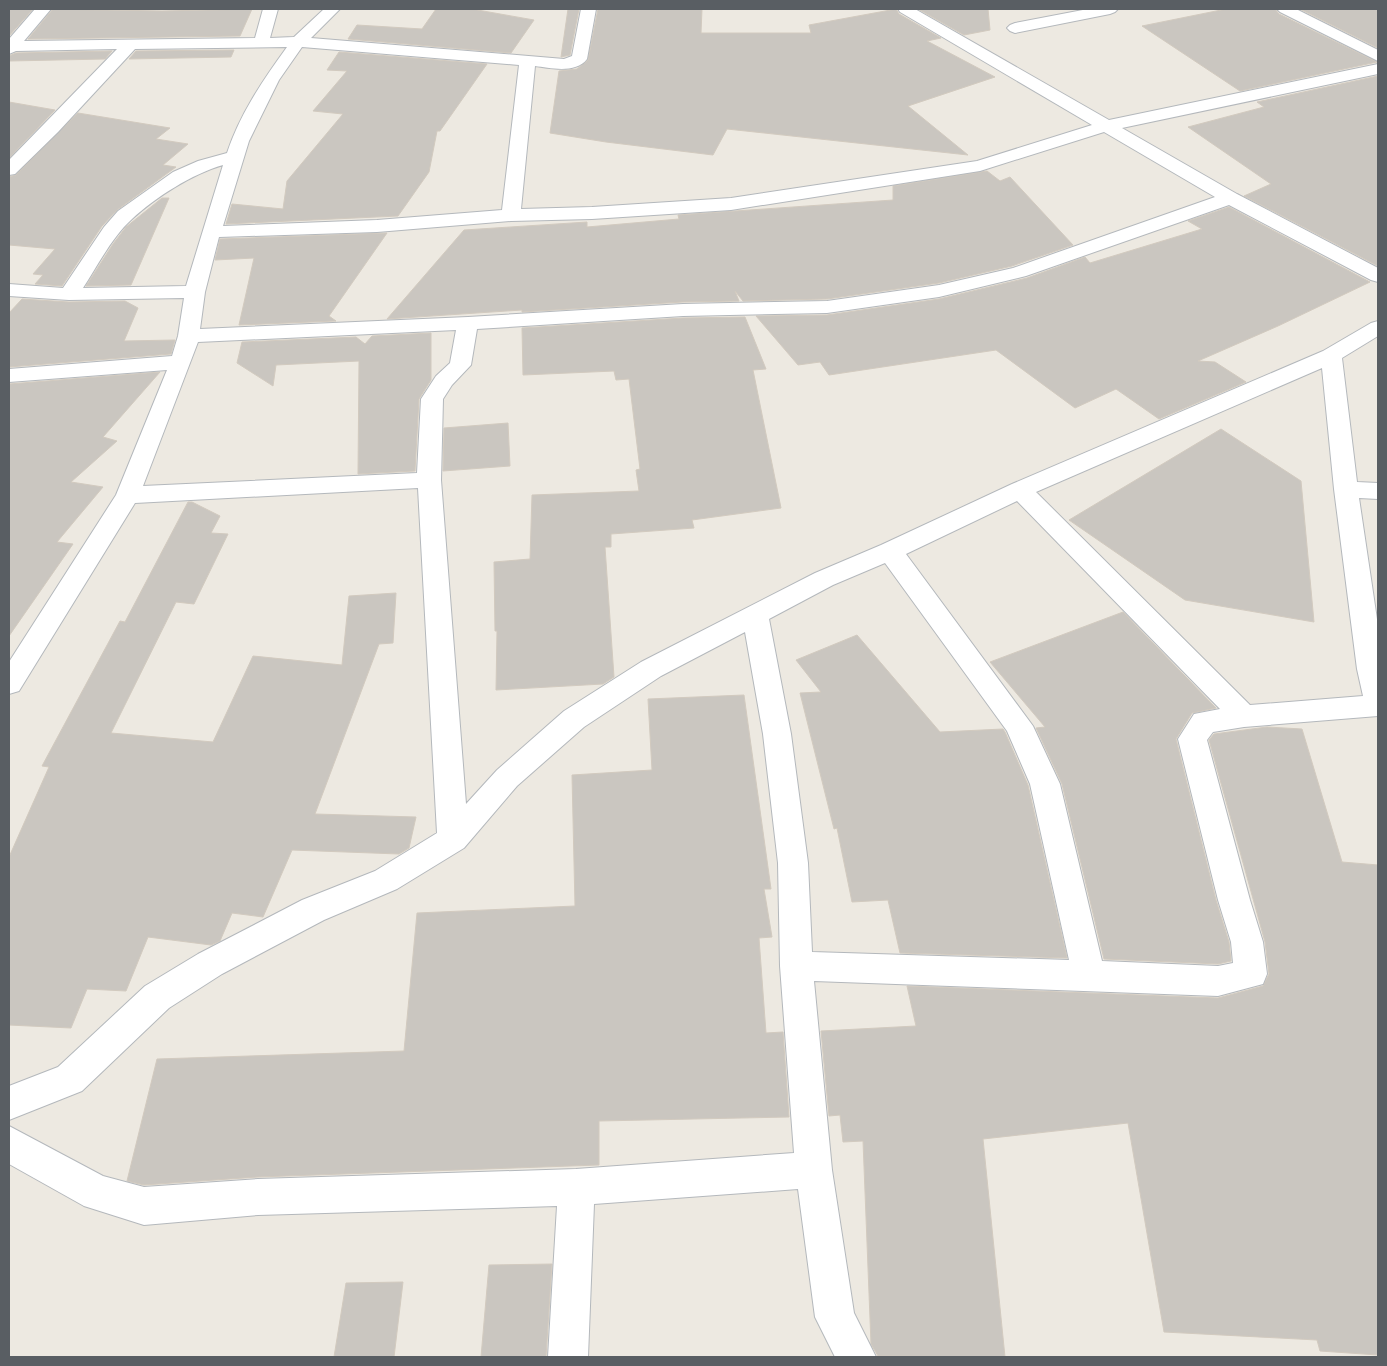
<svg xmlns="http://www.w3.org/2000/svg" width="1387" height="1366" font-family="'Titillium Web',sans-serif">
  <rect width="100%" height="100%" fill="#ede9e1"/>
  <g fill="#cac6c0" stroke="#d2cabf">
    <path d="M9,9H33L9,36Z"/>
    <path d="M53,9L162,11L252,9L240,36L28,39Z"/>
    <path d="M436,9H472L534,20L511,53L348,39L357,25L422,29Z"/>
    <path d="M568,9H579L570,55L561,57Z"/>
    <path d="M598,9H702L701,33H811L809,25L896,9L899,14L941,38L927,41L995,77L908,106L968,155L727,129L713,155L606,142L550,133L559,71L577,69L588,60Z"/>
    <path d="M918,9H988L990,30L964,35Z"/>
    <path d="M1226,9H1275L1279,14L1377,62L1240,91L1142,26Z"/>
    <path d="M1300,9H1378V48Z"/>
    <path d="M234,50L231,57L129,59L136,51Z"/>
    <path d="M112,51L105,59L9,61V56L16,53Z"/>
    <path d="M339,52L487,64L440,131H437L429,172L398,216L226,224L232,204L283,209L287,181L343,114L313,111L347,71L327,70Z"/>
    <path d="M1378,76V266L1244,196L1271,184L1188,127L1264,107L1257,102Z"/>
    <path d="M9,102L55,110L9,158Z"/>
    <path d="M78,113L170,128L156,139L188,144L163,165L176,167L117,210L102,226L62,286L35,284L43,275L33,274L55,249L9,245V177L16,175Z"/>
    <path d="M987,171L1000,181L1010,177L1073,245L1012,266L939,283L827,299L743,301L735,291L739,301L683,302L522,312V310L387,319L464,230L587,222V227L679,219L678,215L893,200V186Z"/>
    <path d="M162,198H169L131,285L86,286L113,244L126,227Z"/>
    <path d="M1229,207L1370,282L1278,326L1198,361L1215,362L1246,382L1159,419L1116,389L1075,408L996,350L829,375L820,362L798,365L756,316L827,315L939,299L1027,278L1085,257L1090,263L1202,229L1188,221Z"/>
    <path d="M387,233L329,316L336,321L239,325L254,258L215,260L220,239Z"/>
    <path d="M22,299L69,302L125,301L138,308L124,341L175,340L171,354L9,367V313Z"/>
    <path d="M745,317L766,369L753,370L781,508L692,520L694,528L611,534V547H605L614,677L603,684L496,690L497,631H495L494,562L530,559L532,495L639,491L636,470L640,469L629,379L616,380L614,371L523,375L522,328L683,318Z"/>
    <path d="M431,333V380L419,399L415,471L358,474L359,361L276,365L273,386L237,363L242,342L356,337L365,344L372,336Z"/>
    <path d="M160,372L103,437L117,441L71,482L103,487L57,542L73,544L9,636V384Z"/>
    <path d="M508,423L510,466L443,471L444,428Z"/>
    <path d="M1221,429L1301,481L1314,622L1185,600L1069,520Z"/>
    <path d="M188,502H192L220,516L211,533L228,534L194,604L176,602L111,733L213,742L253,656L342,665L349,596L396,593L393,643L379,644L315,814L416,817L409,848L399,854L292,850L263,917L232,913L220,941L211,945L148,937L126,991L87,989L71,1028L9,1025V857L49,767L42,766L120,621L125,622Z"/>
    <path d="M1123,612L1216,708L1192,713L1176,739L1216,900L1229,942L1231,961L1218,964L1104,959L1062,784L1036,728L1045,727L990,662Z"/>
    <path d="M857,635L940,732L1003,729L1005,732L1028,785L1067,958L900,953L888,900L852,902L837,828L834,829L800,693L821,692L796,660Z"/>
    <path d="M744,695L771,889H764L772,937L759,938L766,1033L783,1032L789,1117L599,1121V1165L258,1177L144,1185L127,1181L157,1059L404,1051L417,913L575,906L572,775L652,770L648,699Z"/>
    <path d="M1267,727L1302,729L1342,862L1378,865V1355L1320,1351L1317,1340L1164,1332L1128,1123L983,1139L1005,1357L878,1356L871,1344L863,1141L843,1142L840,1115L829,1116L821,1031L916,1026L907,986L1218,998L1263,986L1269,974L1265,942L1209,740L1214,734Z"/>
    <path d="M552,1264L546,1357H481L489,1265Z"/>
    <path d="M403,1282L394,1357H334L346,1283Z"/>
  </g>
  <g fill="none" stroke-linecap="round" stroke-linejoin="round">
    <g stroke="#b4b8bc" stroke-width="2">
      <g id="minor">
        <path d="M35,9H51L24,41L255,38L263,9H278L270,38L294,37L324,9H340L311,38L564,59L572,56L581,9H596L587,59C576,74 550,68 535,66L521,209L592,207L731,198L977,161L1092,125L900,12L898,9H915L1109,120L1378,64V74L1122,128L1237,194L1378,268V282L1371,280L1229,205L1026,276L939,297L827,313L683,316L477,329L471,365L452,385L443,399L441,480L466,804L497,770L564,711L641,662L815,573L881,545L1012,484L1323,351L1371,323L1378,321V336L1342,358L1357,482L1378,483V499L1359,498L1378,626V716L1244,727L1213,732L1207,740L1250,900L1263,942L1267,974L1263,984L1218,996L814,981L832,1170L854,1313L876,1357H835L815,1317L798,1189L594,1204L588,1357H548L557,1206L258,1215L144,1225L84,1206L9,1164V1126L103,1176L144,1187L258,1179L576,1169L794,1153L780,966L778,863L763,734L745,632L661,676L584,727L517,786L464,848L397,889L324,920L222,974L169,1008L82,1091L9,1120V1086L58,1067L145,986L198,954L302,900L375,871L437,833L418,488L135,503L19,691L9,694V662L116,495L167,370L9,382V369L172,356L178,336L184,298L69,300L9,296V284L63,288L104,227L118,211L173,172L198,161L227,153C240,114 263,80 287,47L135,49L58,132L15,174L9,175V160L117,49L16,51L9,54V39ZM302,47L519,65L502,210L377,220L223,226L249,141L279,80ZM1104,132L1215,197L1013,268L939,285L827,301L683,304L468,317L200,329L205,292L219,237L377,232L511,221L592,219L731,210L980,171ZM223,165L186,286L83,288C98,265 112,237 132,219C156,197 192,174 223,165ZM456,330L450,363L436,376L421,399L417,473L143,486L198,342ZM1322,368L1334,489L1357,669L1363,696L1250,705L1036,492ZM1017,501L1220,709L1194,714L1178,739L1218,900L1231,942L1233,963L1218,966L1102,961L1060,784L1033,726L906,554ZM885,563L1007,731L1030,784L1069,960L812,952L808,863L791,734L769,619L833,585Z"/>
        <path d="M1088,9H1118L1115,12L1110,14L1015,33L1010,31L1007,28L1010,25L1015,23Z"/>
        <path d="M1277,9H1296L1378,50V61L1280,12Z"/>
      </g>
    </g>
    <use href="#minor" fill="#fff" fill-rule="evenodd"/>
  </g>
  <rect width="1387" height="1366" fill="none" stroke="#595e63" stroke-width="20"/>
</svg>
